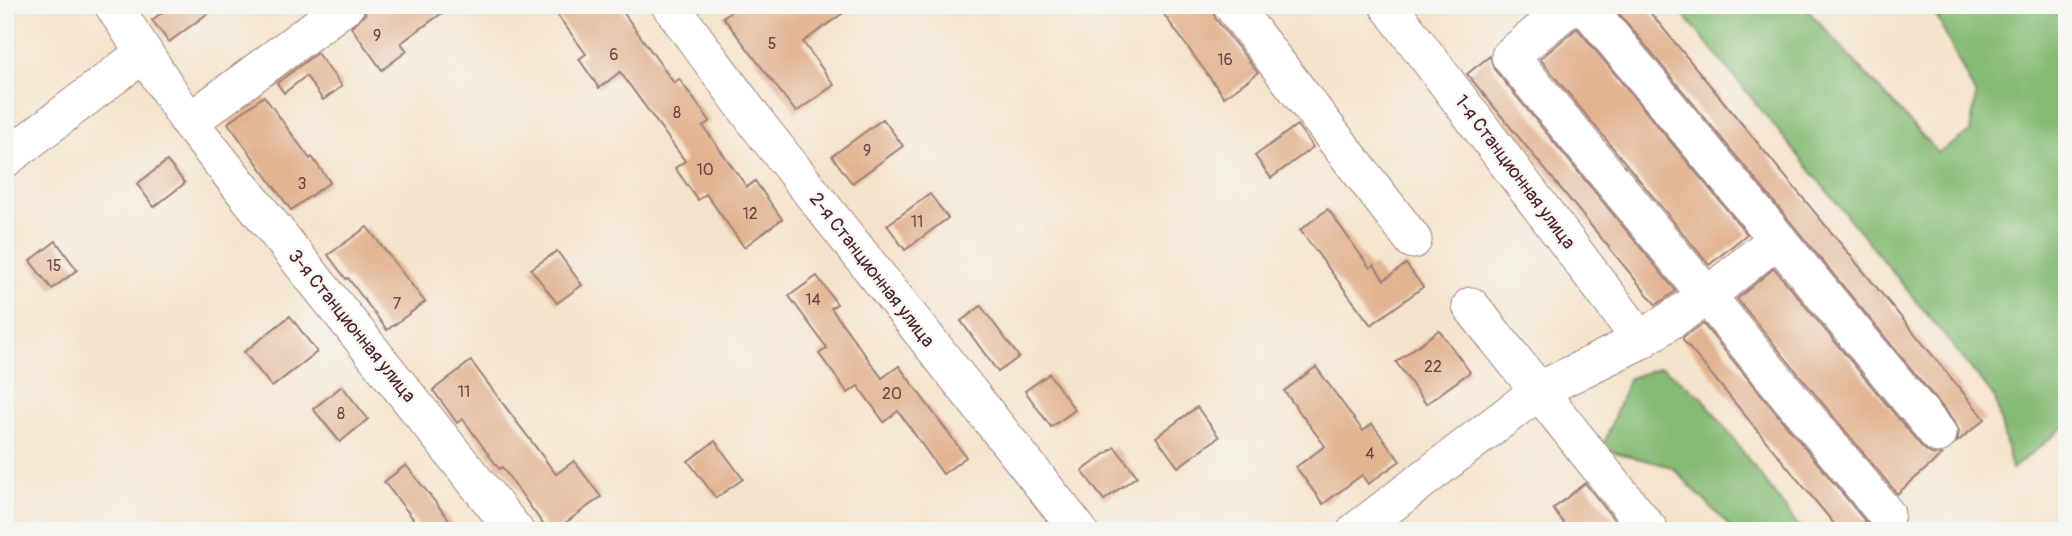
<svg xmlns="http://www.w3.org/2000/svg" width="2072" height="536" font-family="Pangolin,sans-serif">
  <rect width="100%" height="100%" fill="#f6f6f2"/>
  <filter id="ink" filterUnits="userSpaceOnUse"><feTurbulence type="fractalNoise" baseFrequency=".0143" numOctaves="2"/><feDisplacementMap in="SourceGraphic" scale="14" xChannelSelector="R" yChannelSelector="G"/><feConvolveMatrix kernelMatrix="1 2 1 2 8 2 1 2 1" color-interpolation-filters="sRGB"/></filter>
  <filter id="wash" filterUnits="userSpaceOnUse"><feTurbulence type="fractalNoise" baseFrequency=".00686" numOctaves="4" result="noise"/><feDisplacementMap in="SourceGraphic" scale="28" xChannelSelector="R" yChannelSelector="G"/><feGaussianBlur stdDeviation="1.57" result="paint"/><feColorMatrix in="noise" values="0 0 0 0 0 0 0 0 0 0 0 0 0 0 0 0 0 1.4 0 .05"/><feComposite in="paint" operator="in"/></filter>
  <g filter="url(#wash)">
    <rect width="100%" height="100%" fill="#f4e3cb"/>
    <g fill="#86bb76" stroke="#686d50" stroke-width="2">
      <path d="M1676,5H1803L1938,153L1970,132L1976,96L1931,5H2067V425L2012,469L1995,398Z"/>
      <path d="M1662,367L1701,396L1802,531H1734L1672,467L1602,449L1629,378Z"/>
    </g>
    <g id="blocks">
      <g fill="#e2b391">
        <path d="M172,5H219L169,42L152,20Z"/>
        <path d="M367,5H453L401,43L407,51L382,70L351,27L365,14Z"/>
        <path d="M550,5H618L674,83L679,79L710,121L703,126L747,187L755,181L782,219L744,247L706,194L698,200L675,168L685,161L620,72L599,88L579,59L586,54Z"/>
        <path d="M739,5H854L803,42L834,85L796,112L723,17Z"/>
        <path d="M1157,5H1211L1215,18L1258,73L1224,97Z"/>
        <path d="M1612,5H1644L1985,419L1957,442L1959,431L1954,421Z"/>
        <path d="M1577,28L1747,234L1709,265L1540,59Z"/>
        <path d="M317,53L342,86L323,100L306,76L284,93L277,83Z"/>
        <path d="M1490,56L1494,69L1676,291L1656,305L1467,74Z"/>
        <path d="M264,96L310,159L312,157L330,182L291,210L228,123Z"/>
        <path d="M883,119L903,146L852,183L832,156Z"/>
        <path d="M1297,125L1313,147L1271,178L1255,156Z"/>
        <path d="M167,161L185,183L154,207L137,184Z"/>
        <path d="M930,194L948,218L905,250L887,225Z"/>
        <path d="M1328,209L1370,268L1374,265L1384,280L1406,264L1423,287L1371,325L1300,230Z"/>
        <path d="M367,227L425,302L387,330L348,278L346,279L328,255Z"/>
        <path d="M56,241L77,270L52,289L30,261Z"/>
        <path d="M557,251L582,285L557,303L531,269Z"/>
        <path d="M1774,268L1922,447L1931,454L1942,455L1897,494L1737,299Z"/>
        <path d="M817,276L837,304L831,308L882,378L899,366L966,457L943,474L898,411L884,422L858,386L848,393L819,354L827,348L789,296Z"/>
        <path d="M981,306L1019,357L998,372L961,321Z"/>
        <path d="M290,316L317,352L272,387L244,352Z"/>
        <path d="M1703,324L1870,527L1874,531H1840L1683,340V337Z"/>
        <path d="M1439,330L1470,372L1426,404L1396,362Z"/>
        <path d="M471,361L556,474L574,461L601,497L554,531H548L502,467L499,469L463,419L457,423L433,390Z"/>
        <path d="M1316,367L1363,431L1372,424L1400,461L1368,484L1362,475L1323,504L1296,467L1325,446L1284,391Z"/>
        <path d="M1049,374L1075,410L1051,427L1025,391Z"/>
        <path d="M342,386L368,419L340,442L313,409Z"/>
        <path d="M1197,407L1219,437L1178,467L1156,437Z"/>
        <path d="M715,441L743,479L716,498L688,461Z"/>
        <path d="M1115,447L1137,476L1104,500L1082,471Z"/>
        <path d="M406,465L458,531H423L384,482Z"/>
        <path d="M1585,483L1623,531H1570L1553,509Z"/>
      </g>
    </g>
  </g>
  <g filter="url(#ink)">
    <use href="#blocks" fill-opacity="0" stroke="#9f817b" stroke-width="2"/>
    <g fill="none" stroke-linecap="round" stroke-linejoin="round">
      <g stroke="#9f817b" stroke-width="39">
        <g id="minor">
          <path d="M113,5L189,122L515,531"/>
          <path d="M670,5L762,130L1079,531"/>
          <path d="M1232,5L1413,240"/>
          <path d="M1388,5L1641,340"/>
          <path d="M1572,5L1510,56L1886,514"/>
          <path d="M1585,5L1938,434"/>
          <path d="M189,122L346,5"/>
          <path d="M5,159L144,53"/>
          <path d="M1471,306L1650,531"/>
          <path d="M1356,531L1540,390L1641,340L1707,296L1777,239"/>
        </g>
      </g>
      <use href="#minor" stroke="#fff" stroke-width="37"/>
    </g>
  </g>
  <g text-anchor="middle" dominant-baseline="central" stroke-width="5" stroke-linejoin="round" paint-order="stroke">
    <g font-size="16" fill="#704444">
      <text x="377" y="36">9</text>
      <text x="772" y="44">5</text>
      <text x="614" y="55">6</text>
      <text x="1225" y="60">16</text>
      <text x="677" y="113">8</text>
      <text x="867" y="151">9</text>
      <text x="705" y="170">10</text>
      <text x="302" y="184">3</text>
      <text x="750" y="214">12</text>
      <text x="917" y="222">11</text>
      <text x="54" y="266">15</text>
      <text x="813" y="300">14</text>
      <text x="397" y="304">7</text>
      <text x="1433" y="367">22</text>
      <text x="464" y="392">11</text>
      <text x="892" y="394">20</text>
      <text x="341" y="414">8</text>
      <text x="1370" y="454">4</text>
    </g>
    <g font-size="19" fill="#4a1f2b" stroke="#f6f6f2">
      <text transform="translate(1515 172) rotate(53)">1-я Станционная улица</text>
      <text transform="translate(872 270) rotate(52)">2-я Станционная улица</text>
      <text transform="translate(352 326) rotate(51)">3-я Станционная улица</text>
    </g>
  </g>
  <rect width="2072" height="536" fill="none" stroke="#f6f6f2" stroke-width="28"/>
</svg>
